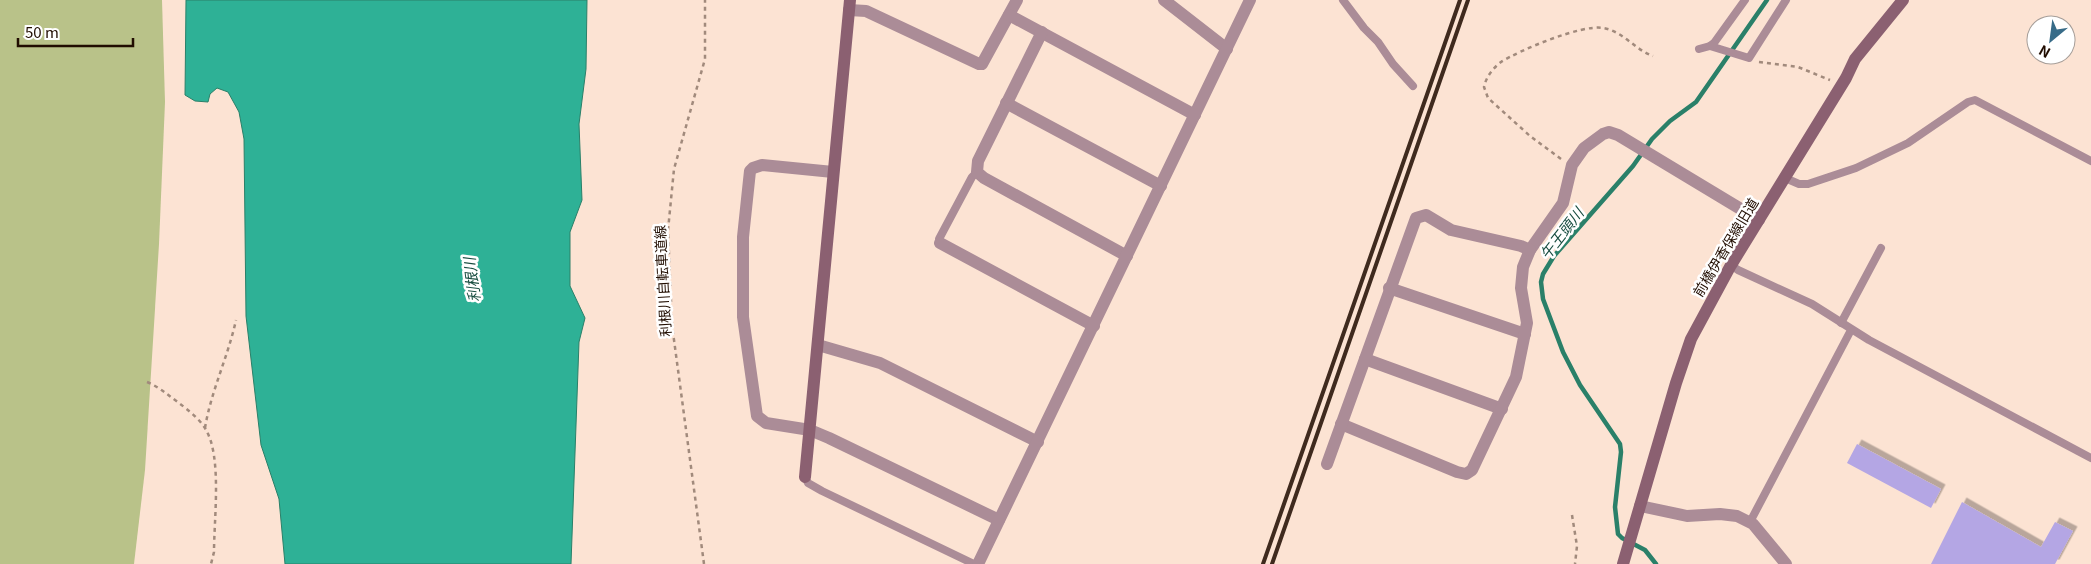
<svg xmlns="http://www.w3.org/2000/svg" width="2091" height="564" font-family="Georgia,'Noto Sans JP',serif">
  <defs>
    <filter id="shadow"><feDropShadow dx="4.5" dy="-4.5" stdDeviation="0" flood-color="#0004"/></filter>
  </defs>
  <rect width="100%" height="100%" fill="#fce3d3"/>
  <path fill="#b9c289" d="M0,0H162L165,102L159,244L145,470L134,564H0Z"/>
  <path fill="#2eb196" stroke="#2a8069" d="M186,0H587L586,69L579,124L582,200L570,232V286L585,318L579,342L571,564H285L279,499L261,445L246,316L244,139L239,112L228,92L217,88L210,94L208,102L195,101L185,95Z"/>
  <g fill="none" stroke-linecap="round" stroke-linejoin="round">
    <path stroke="#2a8069" stroke-width="4.5" d="M1656,564L1645,550L1622,538L1618,534L1615,507L1621,452L1620,444L1580,385L1563,352L1543,299L1541,282L1543,274L1554,256L1633,166L1652,139L1670,121L1696,102L1767,0"/>
  </g>
  <g fill="#b4a6e4" filter="url(#shadow)">
    <path d="M1857,444L1941,489L1931,508L1847,463Z"/>
    <path d="M1962,502L2041,547L2055,522L2073,531L2055,564H1931Z"/>
  </g>
  <g fill="none" stroke-linecap="round" stroke-linejoin="round">
    <g stroke="#a18a7c" stroke-width="2.5" stroke-dasharray="4 4" stroke-linecap="butt">
      <path d="M1759,62L1798,67L1830,80"/>
      <path d="M1561,159L1530,136L1488,98L1484,87C1486,77 1493,68 1501,62C1520,50 1582,24 1603,28C1623,31 1635,50 1653,56"/>
      <path d="M147,382C159,387 168,395 179,403C188,410 201,420 206,430C222,457 214,519 214,552L211,564"/>
      <path d="M205,428C211,391 228,357 236,320"/>
      <path d="M1572,515L1577,546L1575,564"/>
      <path d="M704,564L672,325L668,230L674,169L705,59V0"/>
    </g>
    <g stroke="#ab8c97" stroke-width="8">
      <path d="M1343,0L1364,28L1378,42L1393,64L1413,86"/>
      <path d="M1710,46L1749,58L1786,0"/>
      <path d="M1699,49L1710,46L1714,43L1745,0"/>
      <path d="M1785,178L1799,184H1808L1856,168L1908,143L1968,102L1975,100L2091,161"/>
      <path d="M940,243L939,239L972,177L977,172"/>
      <path d="M1731,265L1738,270L1812,304L1869,340L2091,458"/>
      <path d="M1841,323L1881,248"/>
      <path d="M805,477L808,483L822,491L974,564"/>
      <path d="M1750,522L1851,330"/>
    </g>
    <g stroke="#ab8c97" stroke-width="12">
      <path d="M1164,0L1227,49"/>
      <path d="M849,10L866,11L979,64H982L1017,0"/>
      <path d="M1009,15L1195,115"/>
      <path d="M1042,32L978,161L977,172L984,178L1127,256"/>
      <path d="M1006,103L1161,186"/>
      <path d="M833,172L762,165L753,168L750,171L743,237V317L757,416L766,423L810,430L829,438L999,520"/>
      <path d="M940,243L1094,326"/>
      <path d="M1389,288L1525,334"/>
      <path d="M818,345L880,363L1038,442"/>
      <path d="M1365,359L1502,409"/>
      <path d="M1341,424L1457,472L1466,474L1472,470L1516,377L1527,323L1521,288L1523,267L1530,250L1563,203L1572,165L1584,148L1603,134L1609,132L1618,135L1759,220"/>
      <path d="M1327,464L1416,218L1426,215L1451,230L1521,246L1530,250"/>
      <path d="M1640,506L1687,516L1720,514L1737,516L1753,524L1786,564"/>
      <path d="M978,564L1250,0"/>
    </g>
    <g stroke="#8b6071" stroke-width="12">
      <path d="M805,477L850,0"/>
      <path d="M1623,564L1676,383L1691,339L1731,265L1846,78L1855,59L1903,0"/>
    </g>
    <g stroke="#3f2a1e" stroke-width="4">
      <path d="M1263,564L1460,0"/>
      <path d="M1272,564L1468,0"/>
    </g>
  </g>
  <g text-anchor="middle" dominant-baseline="central" stroke-width="5" stroke-linejoin="round" paint-order="stroke">
    <g font-size="14" fill="#210d01" stroke="#fff">
      <text transform="translate(1725 247) rotate(-59)">前橋伊香保線旧道</text>
      <text transform="translate(662 281) rotate(-93)">利根川自転車道線</text>
    </g>
    <g font-size="15" font-style="italic" fill="#184d40" stroke="#fff">
      <text transform="translate(1561 233) rotate(-52)">午王頭川</text>
      <text transform="translate(471 280) rotate(-97)">利根川</text>
    </g>
  </g>
  <g transform="translate(2051 40) rotate(209)"><circle r="24" fill="#ffffff" stroke="#a69e99"/>
  <path d="M0-4L9 19L0 12L-9 19Z" fill="#376b88"/>
  <text y="-8" font-size="14" font-weight="bold" text-anchor="middle" fill="#210d01">N</text>
  </g>
  <path d="M18 38v8h115v-8" fill="none" stroke="#210d01" stroke-width="2.5"/>
  <text x="25" y="38" font-size="15" fill="#210d01" stroke="#ffffff" stroke-width="4" paint-order="stroke">50 m</text>
</svg>
